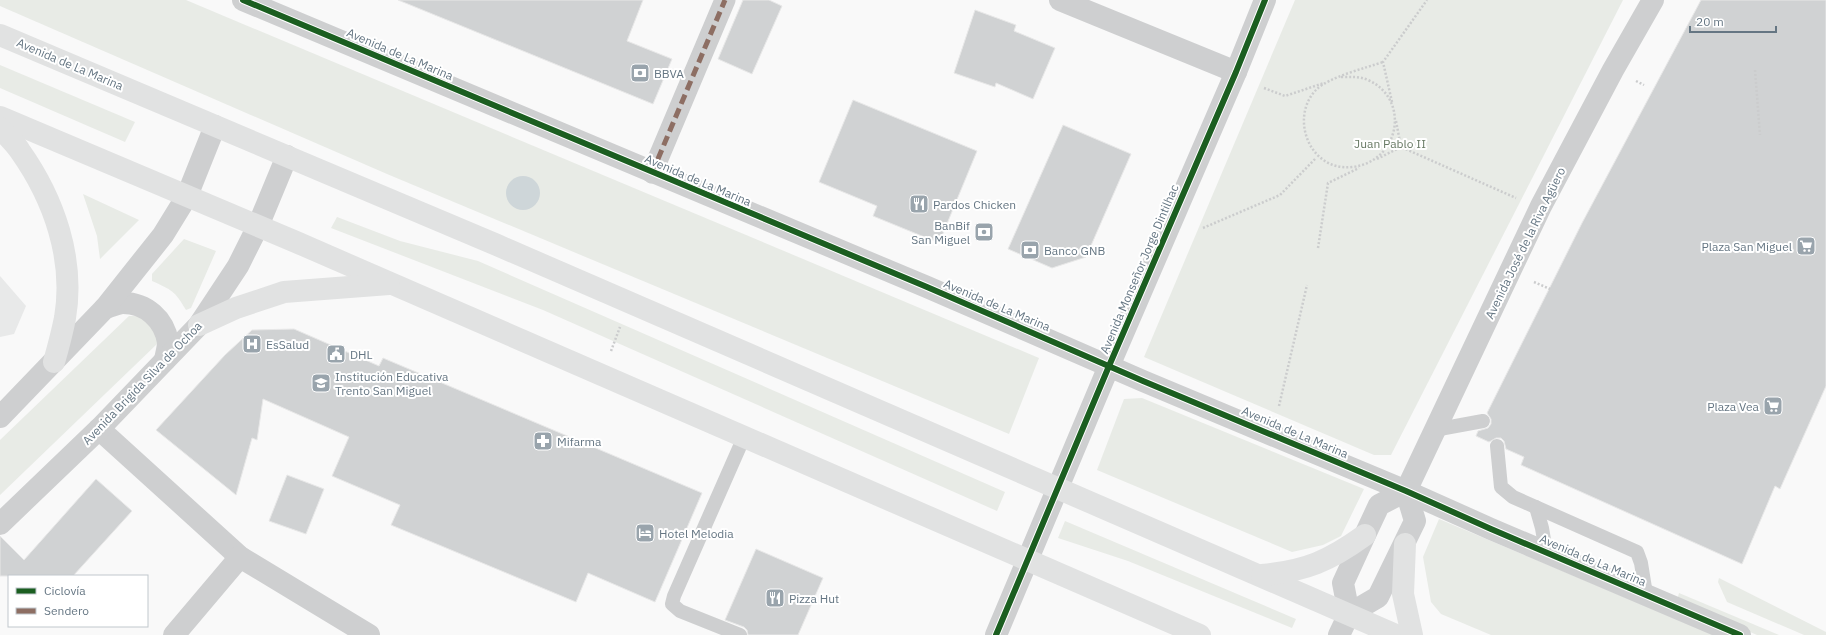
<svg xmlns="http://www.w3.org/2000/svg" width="1826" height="635" font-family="'IBM Plex Sans',sans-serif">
  <rect width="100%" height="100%" fill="#f9f9f9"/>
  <path fill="#e8e9e9" d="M0,276L26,306L14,334L0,337Z"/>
  <g fill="#e8ebe6">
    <path d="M0,0H186L1039,358L1009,434L387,174L0,6Z"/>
    <path d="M1295,0H1623L1391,455H1374L1144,357Z"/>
    <path d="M0,65L135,122L125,142L0,88Z"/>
    <path d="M83,194L139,220L100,259L97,236Z"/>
    <path d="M337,217L400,241L478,261L1005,492L997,511L543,310L331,228Z"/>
    <path d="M184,239L216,251L191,308L186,310C175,291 172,290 152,281V274Z"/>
    <path d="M129,316H144L161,325L158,343L0,495V440Z"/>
    <path d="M1142,398L1364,489L1341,536L1323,545L1292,552L1097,470L1124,399Z"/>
    <path d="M1439,519L1714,635H1491L1441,614L1431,602L1423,557Z"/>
    <path d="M1065,521L1296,619L1292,628L1128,561L1058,538Z"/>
    <path d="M1719,578L1826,632V635H1804L1727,602L1718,582Z"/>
    <path d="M1679,593L1779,635H1757L1677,600Z"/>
  </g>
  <circle fill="#ced6d9" cx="523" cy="193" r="17"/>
  <g fill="#d0d2d3" stroke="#e8e8e8">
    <path d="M398,0H643L627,41L672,59L653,104Z"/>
    <path d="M743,0H769L782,6L752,74L718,59Z"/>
    <path d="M1701,0H1826V386L1780,489L1775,486L1742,564L1521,465L1524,457L1506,449L1504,441L1501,438H1496L1489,442L1476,436L1478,431L1488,428L1491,424V419L1487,413L1582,223Z"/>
    <path d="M975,10L1016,25L1014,31L1055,48L1033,99L996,83L995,87L954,73Z"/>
    <path d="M853,100L977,151L939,243L873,216L877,206L819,182Z"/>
    <path d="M1063,125L1131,154L1086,257L1052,268L1008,249Z"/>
    <path d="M294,329L379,366L383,358L702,493L655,602L588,573L576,602L391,525L400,505L332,476L349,437L263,399L257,440L252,438L236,495L156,430L225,355L252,330Z"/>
    <path d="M287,475L324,489L306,534L269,521Z"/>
    <path d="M96,479L132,511L73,576H0V536L24,560Z"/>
    <path d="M756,549L823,578L798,635H748L747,630L744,627L725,620Z"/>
  </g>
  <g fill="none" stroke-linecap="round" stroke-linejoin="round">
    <g stroke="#cbcccd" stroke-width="2.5" stroke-dasharray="2 2" stroke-linecap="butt">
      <path d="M1755,70L1760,135"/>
      <path d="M1341,77C1351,77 1359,76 1368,80C1411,99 1400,162 1352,167C1310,172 1289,118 1316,90C1328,77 1366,68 1383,62"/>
      <path d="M1636,81L1644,85"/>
      <path d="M1264,88L1285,96L1324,83"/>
      <path d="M1392,102L1383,62L1427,0"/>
      <path d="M1396,121L1401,147"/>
      <path d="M1377,159L1401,147L1516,198"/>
      <path d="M1203,228L1280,195L1316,158"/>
      <path d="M1318,248L1328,183L1359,168"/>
      <path d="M1534,282L1550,289"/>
      <path d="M611,351L620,327"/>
      <path d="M1279,406L1307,285"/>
    </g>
    <g stroke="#cecfd0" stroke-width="14">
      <path d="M1434,430L1483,421"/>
      <path d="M1497,446L1501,487L1513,497L1637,552L1641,563L1646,594"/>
      <path d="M1536,507L1542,528L1546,552"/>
      <path d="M740,635L680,611L672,604L674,596L744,437"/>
    </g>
    <path stroke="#cecfd0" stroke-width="21" d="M652,173L725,0"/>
    <g stroke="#cecfd0" stroke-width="22">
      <path d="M1060,0L1236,72"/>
      <path d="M99,429L240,557L369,635"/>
      <path d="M174,635L240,557"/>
      <path d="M996,635L1109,366L1236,72L1265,0"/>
    </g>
    <g stroke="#cecfd0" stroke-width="22">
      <path d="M243,0L927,287L1143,381L1406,491L1491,529L1740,635"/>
      <path d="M105,308C111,307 118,303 123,303C146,303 164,319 168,342C168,348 166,354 165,360"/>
      <path d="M0,417L105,308L163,235L187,196L215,126"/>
      <path d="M0,524L99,429L199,325L238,266L258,226L287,156"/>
      <path d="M1349,614L1343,583L1365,535L1379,505L1406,491L1541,206L1613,70L1653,0"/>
      <path d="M1339,635L1349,614L1378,597L1415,521L1406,491"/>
    </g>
    <g stroke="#e1e2e2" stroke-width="22">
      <path d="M0,35L497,245L1396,635"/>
      <path d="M0,117L296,242L1200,635"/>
      <path d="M0,128C7,136 15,143 20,151C54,199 75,259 65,318C62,333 58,348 54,362"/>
      <path d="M199,325L236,308L284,292L389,284"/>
      <path d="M1405,544L1403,594L1412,635"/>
      <path d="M1262,575C1306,571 1329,561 1365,535"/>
    </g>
    <path stroke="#8d6e63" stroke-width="5" stroke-dasharray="10 5" stroke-linecap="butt" d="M652,173L725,0"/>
    <g stroke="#fff" stroke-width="8">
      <g id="cycleway">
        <path d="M243,0L927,287L1143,381L1406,491L1491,529L1740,635"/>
        <path d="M996,635L1109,366L1236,72L1265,0"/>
      </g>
    </g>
    <use href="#cycleway" stroke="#1b5e20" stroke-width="6"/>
  </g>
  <defs>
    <g id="bank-square" transform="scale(1)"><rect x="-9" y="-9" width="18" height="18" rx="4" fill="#99a4ac" stroke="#fff"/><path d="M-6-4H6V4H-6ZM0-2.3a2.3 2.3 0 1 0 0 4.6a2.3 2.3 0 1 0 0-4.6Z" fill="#fff"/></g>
    <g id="restaurant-square" transform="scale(1)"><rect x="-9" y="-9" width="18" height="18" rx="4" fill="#99a4ac" stroke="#fff"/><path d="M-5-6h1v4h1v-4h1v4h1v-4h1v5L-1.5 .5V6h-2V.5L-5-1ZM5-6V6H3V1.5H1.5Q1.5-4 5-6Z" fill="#fff"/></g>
    <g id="supermarket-square" transform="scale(1)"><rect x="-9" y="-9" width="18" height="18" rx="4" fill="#99a4ac" stroke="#fff"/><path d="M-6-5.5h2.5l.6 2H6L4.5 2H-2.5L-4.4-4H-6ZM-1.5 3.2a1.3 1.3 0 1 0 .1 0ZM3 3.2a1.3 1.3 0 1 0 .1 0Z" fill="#fff"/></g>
    <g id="hospital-square" transform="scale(1)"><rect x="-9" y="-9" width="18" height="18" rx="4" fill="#99a4ac" stroke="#fff"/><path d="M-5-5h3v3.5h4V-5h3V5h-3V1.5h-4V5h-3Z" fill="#fff"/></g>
    <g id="civic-square" transform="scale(1)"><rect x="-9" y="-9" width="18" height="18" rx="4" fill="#99a4ac" stroke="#fff"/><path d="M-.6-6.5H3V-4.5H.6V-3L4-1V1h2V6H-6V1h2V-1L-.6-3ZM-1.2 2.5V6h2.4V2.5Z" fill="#fff"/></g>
    <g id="school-square" transform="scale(1)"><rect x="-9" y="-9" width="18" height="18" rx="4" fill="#99a4ac" stroke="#fff"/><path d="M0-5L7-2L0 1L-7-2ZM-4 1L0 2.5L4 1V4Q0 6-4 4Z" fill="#fff"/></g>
    <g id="pharmacy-square" transform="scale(1)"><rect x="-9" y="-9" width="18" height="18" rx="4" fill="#99a4ac" stroke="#fff"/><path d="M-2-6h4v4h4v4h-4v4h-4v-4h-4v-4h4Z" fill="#fff"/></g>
    <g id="hotel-square" transform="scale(1)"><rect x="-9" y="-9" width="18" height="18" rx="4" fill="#99a4ac" stroke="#fff"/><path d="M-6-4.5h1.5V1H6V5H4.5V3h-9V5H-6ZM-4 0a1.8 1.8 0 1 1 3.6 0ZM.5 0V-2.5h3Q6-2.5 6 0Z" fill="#fff"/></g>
  </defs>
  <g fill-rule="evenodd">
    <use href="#bank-square" x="640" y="73"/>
    <use href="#restaurant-square" x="919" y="204"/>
    <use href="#bank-square" x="984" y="232"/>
    <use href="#supermarket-square" x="1806" y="246"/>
    <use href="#bank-square" x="1030" y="250"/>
    <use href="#hospital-square" x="252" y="344"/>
    <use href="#civic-square" x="336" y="354"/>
    <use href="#school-square" x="321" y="383"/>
    <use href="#supermarket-square" x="1773" y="406"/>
    <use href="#pharmacy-square" x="543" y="441"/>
    <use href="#hotel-square" x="645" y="533"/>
    <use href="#restaurant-square" x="775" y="598"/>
  </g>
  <g text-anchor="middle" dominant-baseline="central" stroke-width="4" stroke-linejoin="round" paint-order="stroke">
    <g font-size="12" fill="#657683" stroke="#fff">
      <text transform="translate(400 54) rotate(23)">Avenida de La Marina</text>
      <text transform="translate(70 64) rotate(23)">Avenida de La Marina</text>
      <text transform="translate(698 180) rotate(23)">Avenida de La Marina</text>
      <text transform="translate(1525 243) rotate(-64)">Avenida José de la Riva Agüero</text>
      <text transform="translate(1139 269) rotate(-67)">Avenida Monseñor Jorge Dintilhac</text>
      <text transform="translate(997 305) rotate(23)">Avenida de La Marina</text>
      <text transform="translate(142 383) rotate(-46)">Avenida Brigida Silva de Ochoa</text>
      <text transform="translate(1295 432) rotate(23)">Avenida de La Marina</text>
      <text transform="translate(1593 560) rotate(23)">Avenida de La Marina</text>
    </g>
    <g font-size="12" fill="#657683" stroke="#fff" text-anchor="start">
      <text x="654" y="73">BBVA</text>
      <text x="933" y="204">Pardos Chicken</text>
      <text x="970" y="225" text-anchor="end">BanBif<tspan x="970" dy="14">San Miguel</tspan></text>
      <text x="1792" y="246" text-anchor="end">Plaza San Miguel</text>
      <text x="1044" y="250">Banco GNB</text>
      <text x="266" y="344">EsSalud</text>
      <text x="350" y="354">DHL</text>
      <text x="335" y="376">Institución Educativa<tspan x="335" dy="14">Trento San Miguel</tspan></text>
      <text x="1759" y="406" text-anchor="end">Plaza Vea</text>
      <text x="557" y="441">Mifarma</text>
      <text x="659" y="533">Hotel Melodia</text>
      <text x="789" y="598">Pizza Hut</text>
    </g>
    <g font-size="12" fill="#687a64" stroke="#fff">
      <text x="1390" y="143">Juan Pablo II</text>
    </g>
  </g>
  <rect x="8" y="575" width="140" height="52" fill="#ffffff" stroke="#c1c8cd"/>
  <rect x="16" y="588" width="20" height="6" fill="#1b5e20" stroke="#c1c8cd"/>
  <text x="44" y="595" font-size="12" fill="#657683">Ciclovía</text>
  <rect x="16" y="608" width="20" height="6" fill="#8d6e63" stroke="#c1c8cd"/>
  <text x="44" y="615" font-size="12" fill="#657683">Sendero</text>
  <path d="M1690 26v6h86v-6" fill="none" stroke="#657683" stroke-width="2"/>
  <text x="1696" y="26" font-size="12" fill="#657683" stroke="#ffffff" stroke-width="3" paint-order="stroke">20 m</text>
</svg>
